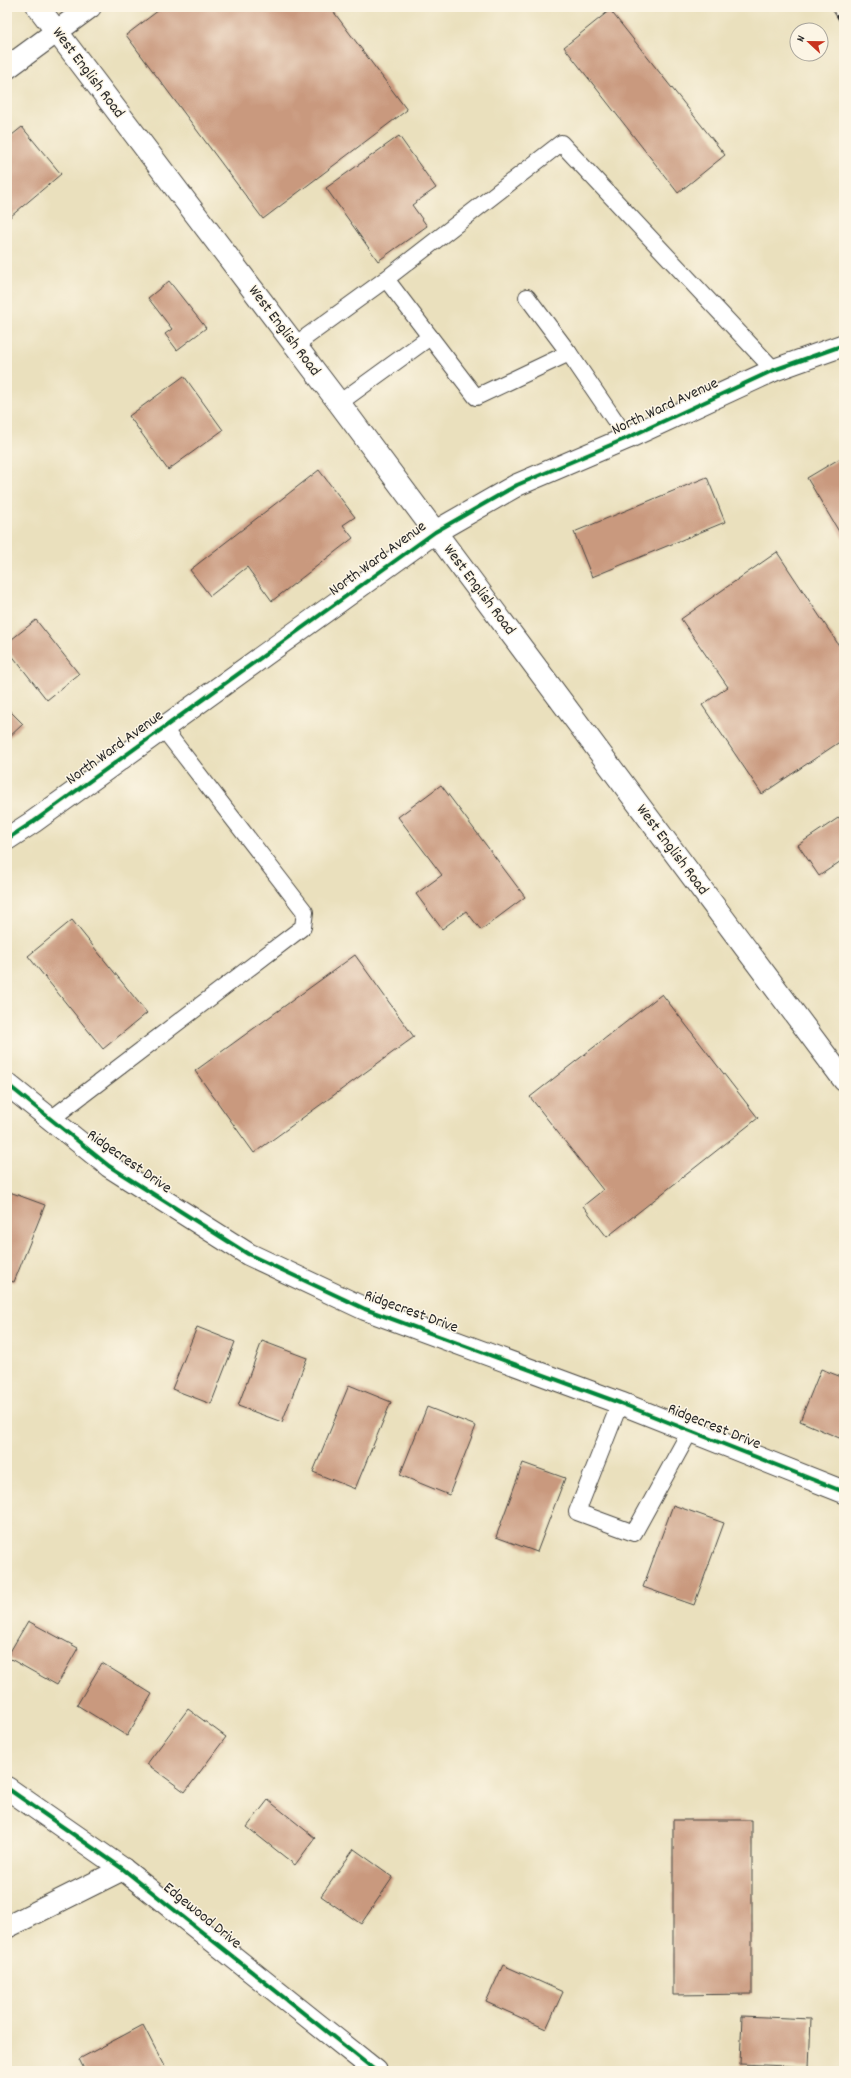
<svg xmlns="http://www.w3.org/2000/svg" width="851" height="2078" font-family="Dekko,sans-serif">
  <rect width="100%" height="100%" fill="#fcf5e5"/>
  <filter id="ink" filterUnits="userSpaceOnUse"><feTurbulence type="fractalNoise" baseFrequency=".025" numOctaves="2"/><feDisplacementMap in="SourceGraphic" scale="8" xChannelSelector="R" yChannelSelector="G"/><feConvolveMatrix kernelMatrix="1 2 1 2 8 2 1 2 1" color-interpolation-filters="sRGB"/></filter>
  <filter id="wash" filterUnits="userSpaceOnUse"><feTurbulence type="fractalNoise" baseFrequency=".012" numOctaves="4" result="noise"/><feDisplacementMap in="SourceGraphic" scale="16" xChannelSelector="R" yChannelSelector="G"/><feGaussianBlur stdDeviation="0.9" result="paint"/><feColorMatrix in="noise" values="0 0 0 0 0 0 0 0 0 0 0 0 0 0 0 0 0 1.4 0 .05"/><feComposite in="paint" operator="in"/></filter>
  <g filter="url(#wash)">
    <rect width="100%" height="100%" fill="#eae0bd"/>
    <g id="blocks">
      <g fill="#c9997e">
        <path d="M163,7H330L407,110L263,219L126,35Z"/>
        <path d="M610,10L725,155L678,193L564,47Z"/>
        <path d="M22,127L61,174L10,217L7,214V139Z"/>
        <path d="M399,136L436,188L412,205L427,226L378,261L326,188Z"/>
        <path d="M169,281L206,328L177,350L165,334L172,329L148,298Z"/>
        <path d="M184,376L223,430L168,470L129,416Z"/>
        <path d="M844,456V540L807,478Z"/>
        <path d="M319,470L355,517L343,525L353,538L272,601L247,567L210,596L190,570Z"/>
        <path d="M707,477L725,522L592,577L574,532Z"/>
        <path d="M777,552L844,653V739L762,794L702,705L728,687L681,619Z"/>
        <path d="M36,620L79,674L47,700L7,649V643Z"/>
        <path d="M7,708L23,724L7,739Z"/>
        <path d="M441,785L525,897L481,930L466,911L442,929L416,894L442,875L398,817Z"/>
        <path d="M844,814V859L819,876L798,845Z"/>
        <path d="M72,920L147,1013L103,1049L28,956Z"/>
        <path d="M355,955L414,1037L254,1153L195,1071Z"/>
        <path d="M662,994L758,1118L607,1237L583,1206L603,1190L530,1097Z"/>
        <path d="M7,1191L45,1205L14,1282L7,1280Z"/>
        <path d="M197,1327L235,1342L211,1404L172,1389Z"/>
        <path d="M262,1341L307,1358L282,1422L238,1406Z"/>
        <path d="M821,1369L844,1378V1440L800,1421Z"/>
        <path d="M349,1385L391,1402L355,1489L313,1472Z"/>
        <path d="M427,1407L476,1426L449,1495L400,1475Z"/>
        <path d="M523,1463L565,1478L537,1552L496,1537Z"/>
        <path d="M673,1505L724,1523L694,1605L643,1587Z"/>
        <path d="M28,1621L78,1648L57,1685L7,1657Z"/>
        <path d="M102,1663L152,1694L127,1736L77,1705Z"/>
        <path d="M188,1709L226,1737L185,1792L147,1764Z"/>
        <path d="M268,1800L315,1838L295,1865L247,1827Z"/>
        <path d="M673,1820H752V1994L673,1995Z"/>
        <path d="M354,1849L393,1877L361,1924L321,1896Z"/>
        <path d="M503,1965L563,1992L546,2029L486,2002Z"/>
        <path d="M742,2016L811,2019L809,2067L740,2064Z"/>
        <path d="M143,2025L167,2071H85L79,2059Z"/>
      </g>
    </g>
  </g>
  <g filter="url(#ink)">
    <use href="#blocks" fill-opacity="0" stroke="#484641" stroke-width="1"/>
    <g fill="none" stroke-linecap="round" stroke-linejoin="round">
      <g stroke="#484641" stroke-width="18">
        <g id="lane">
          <path d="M386,279L561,143L774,370"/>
          <path d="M527,297L569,353"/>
          <path d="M295,345L386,279L476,397L569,353L627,438"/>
          <path d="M339,403L430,337"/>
          <path d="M51,1119L303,927L305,912L163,728"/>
          <path d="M620,1403L577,1512L634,1533L690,1431"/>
        </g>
      </g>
      <g stroke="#484641" stroke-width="24">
        <g id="street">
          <path d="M56,32L90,7"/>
          <path d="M7,1084L109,1166L248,1254L365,1309L620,1403L844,1492"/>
          <path d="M7,1788L123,1869L376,2071"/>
          <path d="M7,1927L123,1869"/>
        </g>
      </g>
      <g stroke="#484641" stroke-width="24">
        <g id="secondary">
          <path d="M38,7L339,403L844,1080"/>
          <path d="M7,68L56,32"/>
          <path d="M7,839L33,822L435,532L517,485L627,438L774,370L844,345"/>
        </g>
      </g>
      <use href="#lane" stroke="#fff" stroke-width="16"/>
      <use href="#street" stroke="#fff" stroke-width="22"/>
      <use href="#secondary" stroke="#fff" stroke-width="22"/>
      <g stroke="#2b2b2b" stroke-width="4.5">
        <path id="rail" d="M833,7L844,25"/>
      </g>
      <use href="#rail" stroke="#fcf5e5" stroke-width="3" stroke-dasharray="9" stroke-linecap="butt"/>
      <g stroke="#fcf5e5" stroke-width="6">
        <g id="cycleway">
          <path d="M7,839L33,822L435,532L517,485L627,438L774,370L844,345"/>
          <path d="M7,1084L109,1166L248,1254L365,1309L620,1403L844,1492"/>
          <path d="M7,1788L123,1869L376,2071"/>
        </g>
      </g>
      <use href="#cycleway" stroke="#00873e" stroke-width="4"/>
    </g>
  </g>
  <g text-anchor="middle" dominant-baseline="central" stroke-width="3" stroke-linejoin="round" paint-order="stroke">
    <g font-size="16" fill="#2b2b2b" stroke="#fcf5e5">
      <text transform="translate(88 73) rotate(53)">West English Road</text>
      <text transform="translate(284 331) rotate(53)">West English Road</text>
      <text transform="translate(665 407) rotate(-25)">North Ward Avenue</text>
      <text transform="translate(378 559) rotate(-36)">North Ward Avenue</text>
      <text transform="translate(479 590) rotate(53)">West English Road</text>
      <text transform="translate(115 748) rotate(-36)">North Ward Avenue</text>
      <text transform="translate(672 850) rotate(53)">West English Road</text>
      <text transform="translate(129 1162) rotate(35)">Ridgecrest Drive</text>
      <text transform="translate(411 1312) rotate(20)">Ridgecrest Drive</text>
      <text transform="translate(714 1427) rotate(22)">Ridgecrest Drive</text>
      <text transform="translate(202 1916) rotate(39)">Edgewood Drive</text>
    </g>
  </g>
  <rect width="851" height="2078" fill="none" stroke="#fcf5e5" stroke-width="24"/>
  <g transform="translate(809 42) rotate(292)"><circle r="19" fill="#fcf5e5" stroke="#a8a49b"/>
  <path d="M0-3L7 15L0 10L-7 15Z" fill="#c8321e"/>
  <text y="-6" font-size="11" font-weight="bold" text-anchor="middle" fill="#2b2b2b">N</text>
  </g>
</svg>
